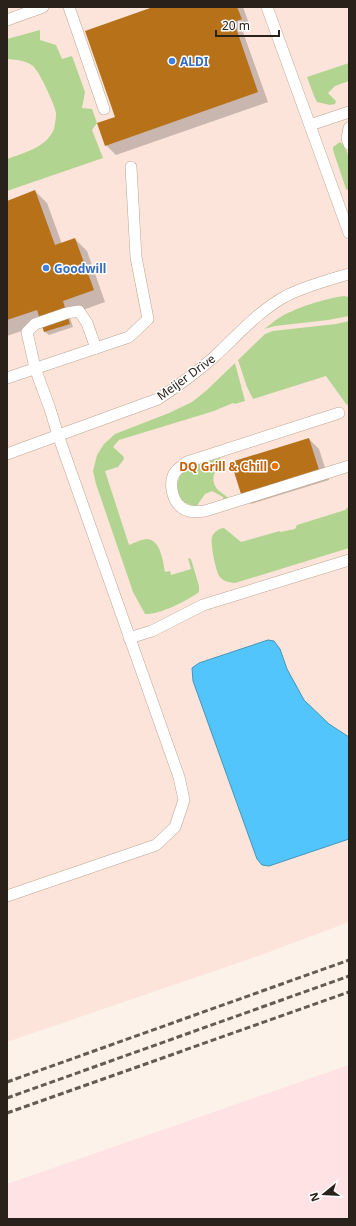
<svg xmlns="http://www.w3.org/2000/svg" width="356" height="1226" font-family="'Noto Sans',sans-serif">
  <rect width="100%" height="100%" fill="#fcf2ea"/>
  <path fill="#fce4da" d="M7,7H349V922L261,955L7,1042Z"/>
  <path fill="#fee2e4" d="M349,1065V1219H7V1184Z"/>
  <g fill="#b1d591">
    <path d="M40,30V40L56,45L62,59L72,56L85,92L82,108L92,109L97,123L92,130L103,158L7,191V159C23,153 45,148 53,131C55,127 56,117 56,113C55,105 39,71 33,66C25,60 17,60 7,59V39Z"/>
    <path d="M349,63V81L335,86L328,93L336,101L335,104L330,105L317,102L314,96L307,77Z"/>
    <path d="M340,142C353,151 349,177 349,191L346,189L333,150V147Z"/>
    <path d="M344,296L349,297V316L328,320L275,326L264,329C269,326 274,321 279,318C294,308 327,298 344,296Z"/>
    <path d="M349,321V406L346,404L326,376L253,399L247,387L238,360L265,334L273,331L336,324Z"/>
    <path d="M235,363L245,401L235,404L233,403L214,411L119,440L113,447L123,456L124,459L118,467L105,471L129,545C134,543 142,539 147,539C161,540 163,562 165,572L170,571L171,575L191,569L188,558L191,559L199,586V592C187,601 159,615 145,614L133,592L96,484L93,471L97,455L104,444L115,434L169,413L192,402L207,390Z"/>
    <path d="M220,458L223,465C213,470 210,481 218,490C221,493 226,495 228,498L223,500V497L212,491L205,494L196,507C191,505 186,504 182,500C173,491 177,474 188,468C197,463 210,461 220,458Z"/>
    <path d="M349,506V548L235,583C229,582 224,582 220,577C216,573 210,543 212,537C214,532 219,528 224,528L241,542L280,531V532L295,529L297,525L345,510Z"/>
  </g>
  <path fill="#52c6fc" stroke="#4695b8" d="M268,640L274,641L280,649L287,669L304,700L329,724L349,737V839L269,866L262,865L257,859L193,681L192,668L199,663Z"/>
  <g fill="#0003">
    <path d="M156,7H243L251,29L243,32L268,102L116,155L106,145Z"/>
    <path d="M35,191L47,203L62,244L75,239L87,251L105,302L69,315L73,327L49,335L45,332L42,324L7,336V202Z"/>
    <path d="M309,439L319,449L329,480L251,504L241,494Z"/>
  </g>
  <g fill="#b77118">
    <path d="M153,7H237L242,19L234,22L258,92L105,146L97,123L115,117L85,31Z"/>
    <path d="M35,190L55,245L75,238L94,290L63,301L70,324L44,332L37,310L7,320V201Z"/>
    <path d="M309,438L319,470L241,494L231,462Z"/>
  </g>
  <g fill="none" stroke-linecap="round" stroke-linejoin="round">
    <g stroke="#bca692" stroke-width="12">
      <g id="lane">
        <path d="M69,7L104,109"/>
        <path d="M267,7L349,233"/>
        <path d="M7,20L43,7"/>
        <path d="M310,125L349,112"/>
        <path d="M349,128L347,138L349,144"/>
        <path d="M7,378L129,337L148,319L136,257L131,167"/>
        <path d="M339,413L187,462C184,465 180,467 177,470C168,479 171,499 181,507C187,513 197,512 205,511L349,466"/>
        <path d="M7,454L158,399C178,386 197,372 214,357C237,336 258,311 286,296C306,286 328,280 349,274"/>
        <path d="M129,638L152,631L203,605L349,560"/>
        <path d="M7,896L156,845L175,827L184,800L179,777L58,435L50,409L35,368L27,332L35,324L67,313L79,311L87,323L96,348"/>
      </g>
    </g>
    <use href="#lane" stroke="#fff" stroke-width="11"/>
    <g stroke="#645b53" stroke-width="3" stroke-dasharray="6 3" stroke-linecap="butt">
      <path d="M7,1082L349,960"/>
      <path d="M7,1098L349,976"/>
      <path d="M7,1113L349,992"/>
    </g>
  </g>
  <g fill="#3f7fe0" stroke="#fff" stroke-width="1.5">
    <circle cx="172" cy="61" r="4"/>
    <circle cx="46" cy="268" r="4"/>
  </g>
  <circle fill="#e8710a" stroke="#fff" stroke-width="1.5" cx="275" cy="466" r="4"/>
  <g text-anchor="middle" dominant-baseline="central" stroke-width="3" stroke-linejoin="round" paint-order="stroke">
    <g font-size="12" font-weight="bold" fill="#366cbe" stroke="#fff" text-anchor="start">
      <text x="180" y="61">ALDI</text>
      <text x="54" y="268">Goodwill</text>
    </g>
    <g font-size="12" fill="#2a221a" stroke="#fff">
      <text transform="translate(186 377) rotate(-36)">Meijer Drive</text>
    </g>
    <g font-size="12" font-weight="bold" fill="#c56008" stroke="#fff" text-anchor="end">
      <text x="267" y="466">DQ Grill &amp; Chill</text>
    </g>
  </g>
  <rect width="356" height="1226" fill="none" stroke="#2a221a" stroke-width="16"/>
  <g transform="translate(324 1194) rotate(252)" stroke="#ffffff" stroke-width="3" paint-order="stroke">
  <path d="M0-3L7 15L0 10L-7 15Z" fill="#2a221a"/>
  <text y="-6" font-size="11" font-weight="bold" text-anchor="middle" fill="#2a221a">N</text>
  </g>
  <path d="M216 30v6h63v-6" fill="none" stroke="#2a221a" stroke-width="2"/>
  <text x="222" y="30" font-size="12" fill="#2a221a" stroke="#ffffff" stroke-width="3" paint-order="stroke">20 m</text>
</svg>
